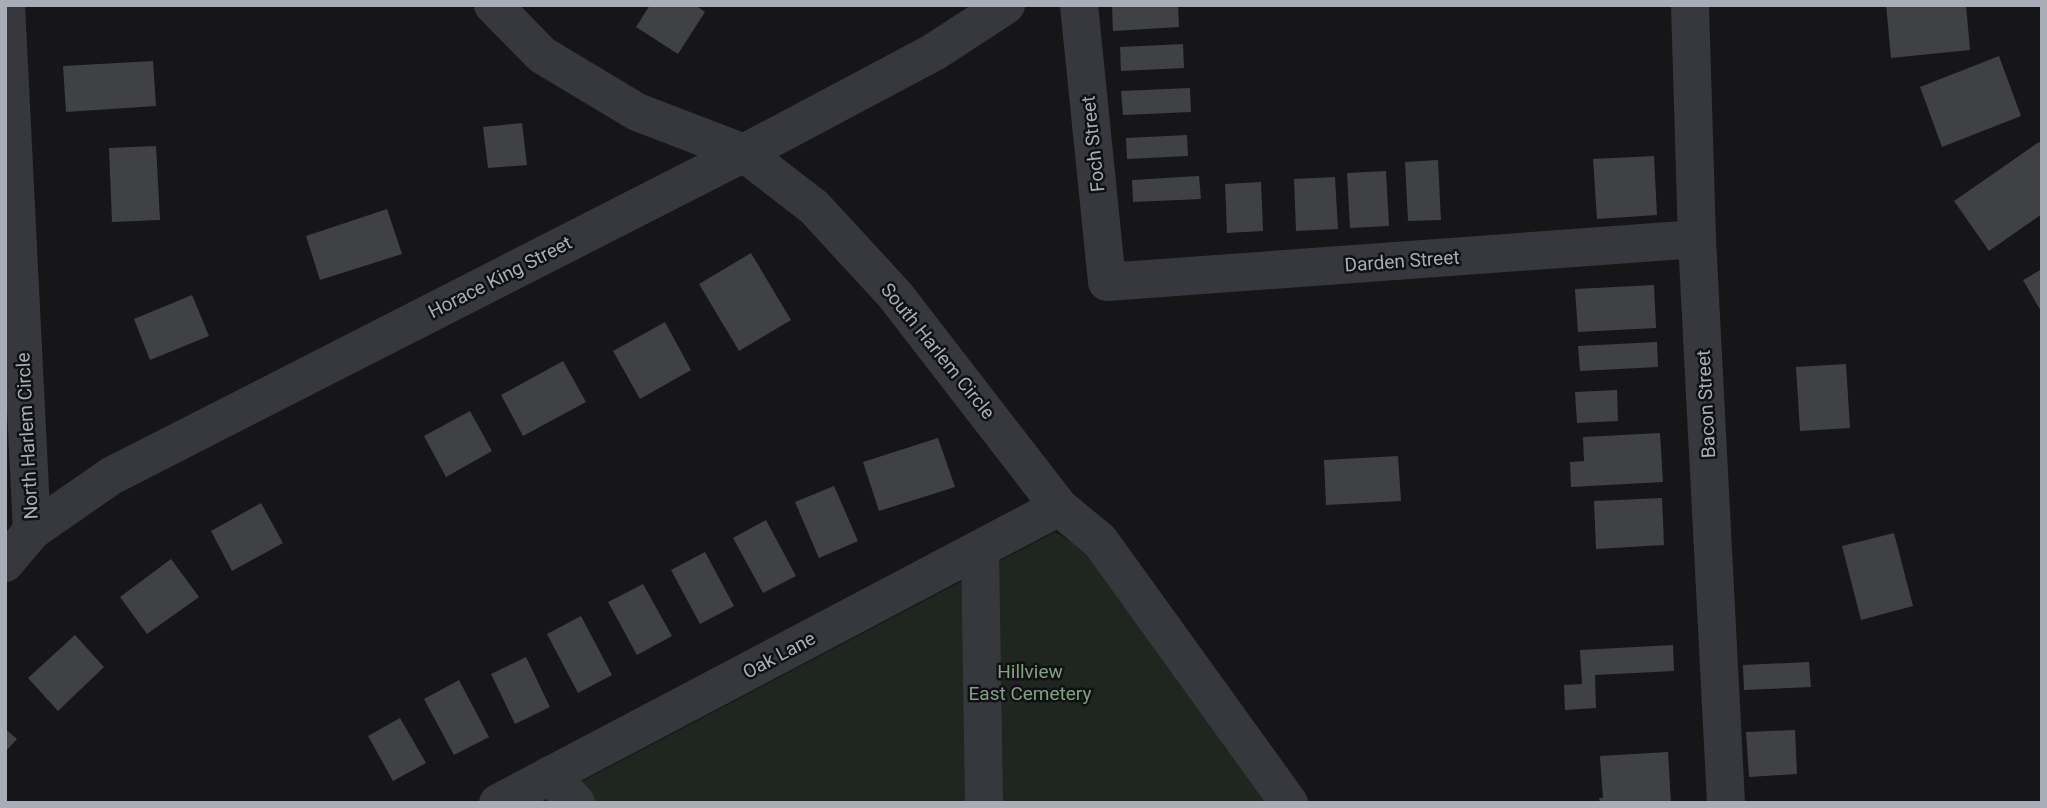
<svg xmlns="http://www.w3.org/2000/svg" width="2047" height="808" font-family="Roboto,sans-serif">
  <rect width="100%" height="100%" fill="#161618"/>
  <path fill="#1e261f" d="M1055,532L1085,550L1268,803H541Z"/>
  <g fill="#404145">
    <path d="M650,5H695L705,12L678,54L636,27Z"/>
    <path d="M1178,5L1179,27L1113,31L1112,6Z"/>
    <path d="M1886,5H1966L1970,50L1891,58Z"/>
    <path d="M1183,44L1184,68L1121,71L1120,47Z"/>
    <path d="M1999,56L2021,116L1942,147L1920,87Z"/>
    <path d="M153,61L156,106L66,112L63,66Z"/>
    <path d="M1190,88L1191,112L1123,115L1121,91Z"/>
    <path d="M522,123L527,165L488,168L483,127Z"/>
    <path d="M1187,135L1188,156L1127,159L1126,138Z"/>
    <path d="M2039,142L2042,146V214L1989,251L1954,201Z"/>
    <path d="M156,146L160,220L112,222L109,148Z"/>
    <path d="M1654,156L1657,215L1597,219L1593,159Z"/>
    <path d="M1438,160L1441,220L1408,221L1405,162Z"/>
    <path d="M1386,171L1389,226L1350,228L1347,173Z"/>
    <path d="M1199,176L1201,199L1133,202L1132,180Z"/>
    <path d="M1335,177L1338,229L1296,231L1294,179Z"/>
    <path d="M1261,182L1263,231L1227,233L1225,184Z"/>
    <path d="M387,209L402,254L320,280L306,236Z"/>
    <path d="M751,253L791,320L739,351L699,284Z"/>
    <path d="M2042,269V313L2023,280Z"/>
    <path d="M1654,285L1656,328L1578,332L1575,289Z"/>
    <path d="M192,295L209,336L150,360L134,319Z"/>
    <path d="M665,322L691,370L640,399L613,351Z"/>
    <path d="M1657,342L1658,367L1580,371L1578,346Z"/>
    <path d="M563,361L586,402L523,436L501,395Z"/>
    <path d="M1846,364L1850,428L1800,431L1796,367Z"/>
    <path d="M1617,390L1618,421L1577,423L1575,392Z"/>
    <path d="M470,411L492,451L446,477L424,436Z"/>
    <path d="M1660,433L1663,482L1571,487L1570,462L1584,461L1583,437Z"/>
    <path d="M938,438L955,487L879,511L863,462Z"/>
    <path d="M1398,456L1401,501L1326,505L1324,460Z"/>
    <path d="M834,486L858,541L819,558L795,502Z"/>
    <path d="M1662,498L1664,545L1596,549L1594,501Z"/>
    <path d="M261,503L283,543L232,571L211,531Z"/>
    <path d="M766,520L796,576L763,593L733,538Z"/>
    <path d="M1894,533L1913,606L1861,620L1842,546Z"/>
    <path d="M705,552L734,606L700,624L671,570Z"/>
    <path d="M171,559L199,597L147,634L120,597Z"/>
    <path d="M643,584L672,636L637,655L608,602Z"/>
    <path d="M581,616L612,675L578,693L547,634Z"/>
    <path d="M75,635L104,667L58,711L28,678Z"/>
    <path d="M1673,645L1674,671L1595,675L1596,708L1565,710L1564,685L1582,684L1580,650Z"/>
    <path d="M526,657L550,707L515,724L491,674Z"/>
    <path d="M1809,662L1811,687L1744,690L1743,665Z"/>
    <path d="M459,680L489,737L454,755L424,699Z"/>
    <path d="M400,718L426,763L393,781L368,736Z"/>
    <path d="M5,729L17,739L5,752Z"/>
    <path d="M1795,730L1797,774L1749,777L1746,732Z"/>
    <path d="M1668,752L1671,803H1600L1599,798H1603L1600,756Z"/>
  </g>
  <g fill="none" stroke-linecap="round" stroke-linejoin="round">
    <g stroke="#37383d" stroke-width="38">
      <path d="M6,5L32,531"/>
      <path d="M493,5L542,55L637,112L744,153L814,207L895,295L1059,507L1100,541L1289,803"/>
      <path d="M1079,5L1107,282L1697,239"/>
      <path d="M1690,5L1697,239L1726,803"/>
      <path d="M980,550L984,803"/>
      <path d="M5,563L32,531L111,476L744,153L934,52L1006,5"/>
      <path d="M550,775L576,803"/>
      <path d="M498,803L1059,507"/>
    </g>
  </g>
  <g text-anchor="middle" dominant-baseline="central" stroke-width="5" stroke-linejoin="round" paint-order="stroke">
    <g font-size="19" fill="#a8adb8" stroke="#111113">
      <text transform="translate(1093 144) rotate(-96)">Foch Street</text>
      <text transform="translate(1402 261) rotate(-4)">Darden Street</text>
      <text transform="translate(500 277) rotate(-27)">Horace King Street</text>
      <text transform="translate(938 351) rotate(51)">South Harlem Circle</text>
      <text transform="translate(1706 404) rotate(-93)">Bacon Street</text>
      <text transform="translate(27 436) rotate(-93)">North Harlem Circle</text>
      <text transform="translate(779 655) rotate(-28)">Oak Lane</text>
    </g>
    <g font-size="19" fill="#7fa381" stroke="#111113">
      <text x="1030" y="671">Hillview<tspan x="1030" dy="22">East Cemetery</tspan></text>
    </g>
  </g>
  <rect width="2047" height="808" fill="none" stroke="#a8adb8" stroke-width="14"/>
</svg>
